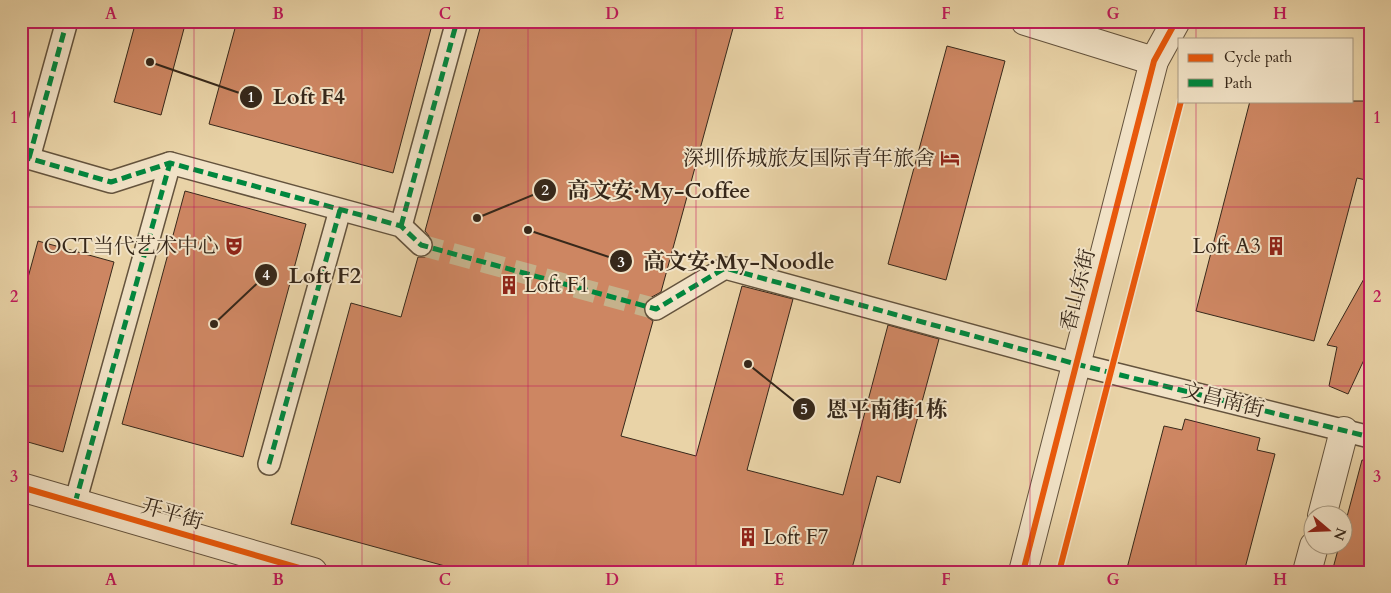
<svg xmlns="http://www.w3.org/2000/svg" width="1391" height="593" font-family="Cardo,'Noto Serif SC',serif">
  <rect width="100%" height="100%" fill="#e9d3a7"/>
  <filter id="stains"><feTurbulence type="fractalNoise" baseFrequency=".004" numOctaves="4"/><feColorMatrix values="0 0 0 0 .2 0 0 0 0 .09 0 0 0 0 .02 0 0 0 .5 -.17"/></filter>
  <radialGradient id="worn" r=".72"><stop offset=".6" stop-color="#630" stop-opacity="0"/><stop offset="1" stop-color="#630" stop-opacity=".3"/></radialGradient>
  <g fill="#cd8662" stroke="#37281a">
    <path d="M136,21H186L161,115L114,102Z"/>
    <path d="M237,21H433L393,173L209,124Z"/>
    <path d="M482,21H735L661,292L650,298L645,303L644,309L645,315L653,321L621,436L696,456L742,286L793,299L747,470L843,495L888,325L939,339L900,483L877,476L851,572H467L291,524L351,303L401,317L418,257H425L430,254L433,248V241L425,231Z"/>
    <path d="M947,46L1005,61L946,280L888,264Z"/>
    <path d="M1250,101H1370V181L1357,178L1314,341L1196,311Z"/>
    <path d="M185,191L306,224L243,457L122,424Z"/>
    <path d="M38,241L114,262L63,452L21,440V303Z"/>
    <path d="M1370,268V347L1348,394L1329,386L1337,347L1327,345Z"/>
    <path d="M1185,419L1260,438L1257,450L1275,454L1244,572H1126L1164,426L1182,430Z"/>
    <path d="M1362,460L1370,461V572H1332L1339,546H1344V528Z"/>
  </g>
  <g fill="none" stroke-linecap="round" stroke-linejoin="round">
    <path stroke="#c5b18b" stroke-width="21" stroke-dasharray="21 11" stroke-linecap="butt" d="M421,245L656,309"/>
    <g stroke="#64533d" stroke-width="24">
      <g id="pedestrian">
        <path d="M21,156L111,182L170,163L401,226L421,245"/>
        <path d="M29,158L67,21"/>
        <path d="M401,226L457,21"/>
        <path d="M656,309L725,268L1076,364L1370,437"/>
        <path d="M269,464L340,210"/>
        <path d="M75,503L170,163"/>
      </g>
    </g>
    <g stroke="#64533d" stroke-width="30">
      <g id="minor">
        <path d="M1025,21L1154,61"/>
        <path d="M21,487L313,572"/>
        <path d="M1322,516L1344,431"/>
        <path d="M1307,572L1314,546"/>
      </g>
    </g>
    <g stroke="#64533d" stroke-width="30">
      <path id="tertiary" d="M1023,572L1154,61L1176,21"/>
    </g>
    <use href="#pedestrian" stroke="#f1e2c6" stroke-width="21"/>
    <use href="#minor" stroke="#f1e2c6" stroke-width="28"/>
    <use href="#tertiary" stroke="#f1e2c6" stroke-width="28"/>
    <g stroke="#00873e" stroke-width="5" stroke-dasharray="10 5" stroke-linecap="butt">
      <path d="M21,156L111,182L170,163L401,226L421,245L656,309L725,268L1076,364L1370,437"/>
      <path d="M29,158L67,21"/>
      <path d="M401,226L457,21"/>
      <path d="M269,464L340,210"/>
      <path d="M75,503L170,163"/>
    </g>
    <g stroke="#f1e2c6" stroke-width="9">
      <g id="cycleway">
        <path d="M21,487L313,572"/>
        <path d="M1023,572L1154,61L1176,21"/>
        <path d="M1059,572L1181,101"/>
      </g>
    </g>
    <use href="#cycleway" stroke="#e8590c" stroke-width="6"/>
  </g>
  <path fill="none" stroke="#c2185b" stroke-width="1" stroke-opacity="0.55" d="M194,21V572M362,21V572M528,21V572M696,21V572M862,21V572M1030,21V572M1196,21V39M1196,101V572M21,207H1370M21,386H1370"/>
  <defs>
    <g id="hotel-bare" transform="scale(1.5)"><path d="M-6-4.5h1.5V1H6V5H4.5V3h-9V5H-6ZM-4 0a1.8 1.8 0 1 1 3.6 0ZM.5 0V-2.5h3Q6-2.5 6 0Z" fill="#8f2418" stroke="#f1e2c6" stroke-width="2.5" paint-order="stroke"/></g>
    <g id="theatre-bare" transform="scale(1.5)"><path d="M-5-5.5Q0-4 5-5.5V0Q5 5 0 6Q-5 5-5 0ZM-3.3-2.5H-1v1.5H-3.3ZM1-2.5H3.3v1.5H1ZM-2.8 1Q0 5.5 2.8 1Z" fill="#8f2418" stroke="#f1e2c6" stroke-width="2.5" paint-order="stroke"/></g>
    <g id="building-bare" transform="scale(1.5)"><path d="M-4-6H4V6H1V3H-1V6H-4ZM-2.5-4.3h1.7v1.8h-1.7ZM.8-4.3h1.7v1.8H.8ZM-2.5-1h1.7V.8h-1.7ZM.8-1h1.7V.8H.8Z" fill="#8f2418" stroke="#f1e2c6" stroke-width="2.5" paint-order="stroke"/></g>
  </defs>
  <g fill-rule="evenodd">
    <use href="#hotel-bare" x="950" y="158"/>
    <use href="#theatre-bare" x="234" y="246"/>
    <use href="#building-bare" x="1276" y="246"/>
    <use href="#building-bare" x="509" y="285"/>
    <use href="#building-bare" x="748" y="537"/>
  </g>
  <g text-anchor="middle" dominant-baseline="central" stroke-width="4" stroke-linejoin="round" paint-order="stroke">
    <g font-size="21" fill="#37281a" stroke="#f1e2c6" text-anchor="end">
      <text x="935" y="158">深圳侨城旅友国际青年旅舍</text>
      <text x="219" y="246">OCT当代艺术中心</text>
      <text x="1261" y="246">Loft A3</text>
      <text x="524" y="285" text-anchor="start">Loft F1</text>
      <text x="763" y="537" text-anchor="start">Loft F7</text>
    </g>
    <g font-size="21" fill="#37281a" stroke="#f1e2c6">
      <text transform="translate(1078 290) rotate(-76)">香山东街</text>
      <text transform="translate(1223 400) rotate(14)">文昌南街</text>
      <text transform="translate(172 514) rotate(16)">开平街</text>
    </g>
  </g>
  <path fill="none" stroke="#37281a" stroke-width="2" d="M150 62L251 97M477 218L545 190M528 230L621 261M214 324L266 275M748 364L804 409"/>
  <g fill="#37281a" stroke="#f1e2c6" stroke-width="2">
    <circle cx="150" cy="62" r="5"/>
    <circle cx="477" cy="218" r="5"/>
    <circle cx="528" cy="230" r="5"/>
    <circle cx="214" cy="324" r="5"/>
    <circle cx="748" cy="364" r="5"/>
    <circle cx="251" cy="97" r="12"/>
    <circle cx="545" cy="190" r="12"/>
    <circle cx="621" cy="261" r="12"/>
    <circle cx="266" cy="275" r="12"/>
    <circle cx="804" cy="409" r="12"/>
  </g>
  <g font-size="15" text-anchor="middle" font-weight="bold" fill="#fff">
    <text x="251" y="102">1</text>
    <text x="545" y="195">2</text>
    <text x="621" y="267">3</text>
    <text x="266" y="280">4</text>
    <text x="804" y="414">5</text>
  </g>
  <g font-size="22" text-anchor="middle" font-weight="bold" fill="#37281a" stroke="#f1e2c6" stroke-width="4" stroke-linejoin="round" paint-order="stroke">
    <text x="309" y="104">Loft F4</text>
    <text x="659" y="198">高文安·My-Coffee</text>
    <text x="739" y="269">高文安·My-Noodle</text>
    <text x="325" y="283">Loft F2</text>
    <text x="887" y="417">恩平南街1栋</text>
  </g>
  <rect width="1391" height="593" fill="none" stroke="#e9d3a7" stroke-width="55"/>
  <rect x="1178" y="38" width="175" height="65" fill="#f1e2c6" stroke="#a79881"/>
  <rect x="1188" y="54" width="25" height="8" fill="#e8590c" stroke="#a79881"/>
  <text x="1224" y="62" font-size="15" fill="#37281a">Cycle path</text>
  <rect x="1188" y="79" width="25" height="8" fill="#00873e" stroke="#a79881"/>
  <text x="1224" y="88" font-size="15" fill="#37281a">Path</text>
  <g transform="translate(1328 530) rotate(109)"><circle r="24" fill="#f1e2c6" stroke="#a79881"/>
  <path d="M0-4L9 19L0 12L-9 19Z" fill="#8f2418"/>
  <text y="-8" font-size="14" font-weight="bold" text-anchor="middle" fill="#37281a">N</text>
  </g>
  <rect x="28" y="28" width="1336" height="538" fill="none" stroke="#c2185b" stroke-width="2"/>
  <g font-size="16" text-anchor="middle" font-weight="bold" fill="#c2185b">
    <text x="111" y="19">A</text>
    <text x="278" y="19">B</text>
    <text x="445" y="19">C</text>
    <text x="612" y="19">D</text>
    <text x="779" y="19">E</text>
    <text x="946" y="19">F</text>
    <text x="1113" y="19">G</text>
    <text x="1280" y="19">H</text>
    <text x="14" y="123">1</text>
    <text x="1377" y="123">1</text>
    <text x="14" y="302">2</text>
    <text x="1377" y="302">2</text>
    <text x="14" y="482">3</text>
    <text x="1377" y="482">3</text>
    <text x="111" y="585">A</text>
    <text x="278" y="585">B</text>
    <text x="445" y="585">C</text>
    <text x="612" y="585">D</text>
    <text x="779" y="585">E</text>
    <text x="946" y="585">F</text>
    <text x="1113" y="585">G</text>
    <text x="1280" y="585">H</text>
  </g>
  <rect width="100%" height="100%" filter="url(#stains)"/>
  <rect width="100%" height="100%" fill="url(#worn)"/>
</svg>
